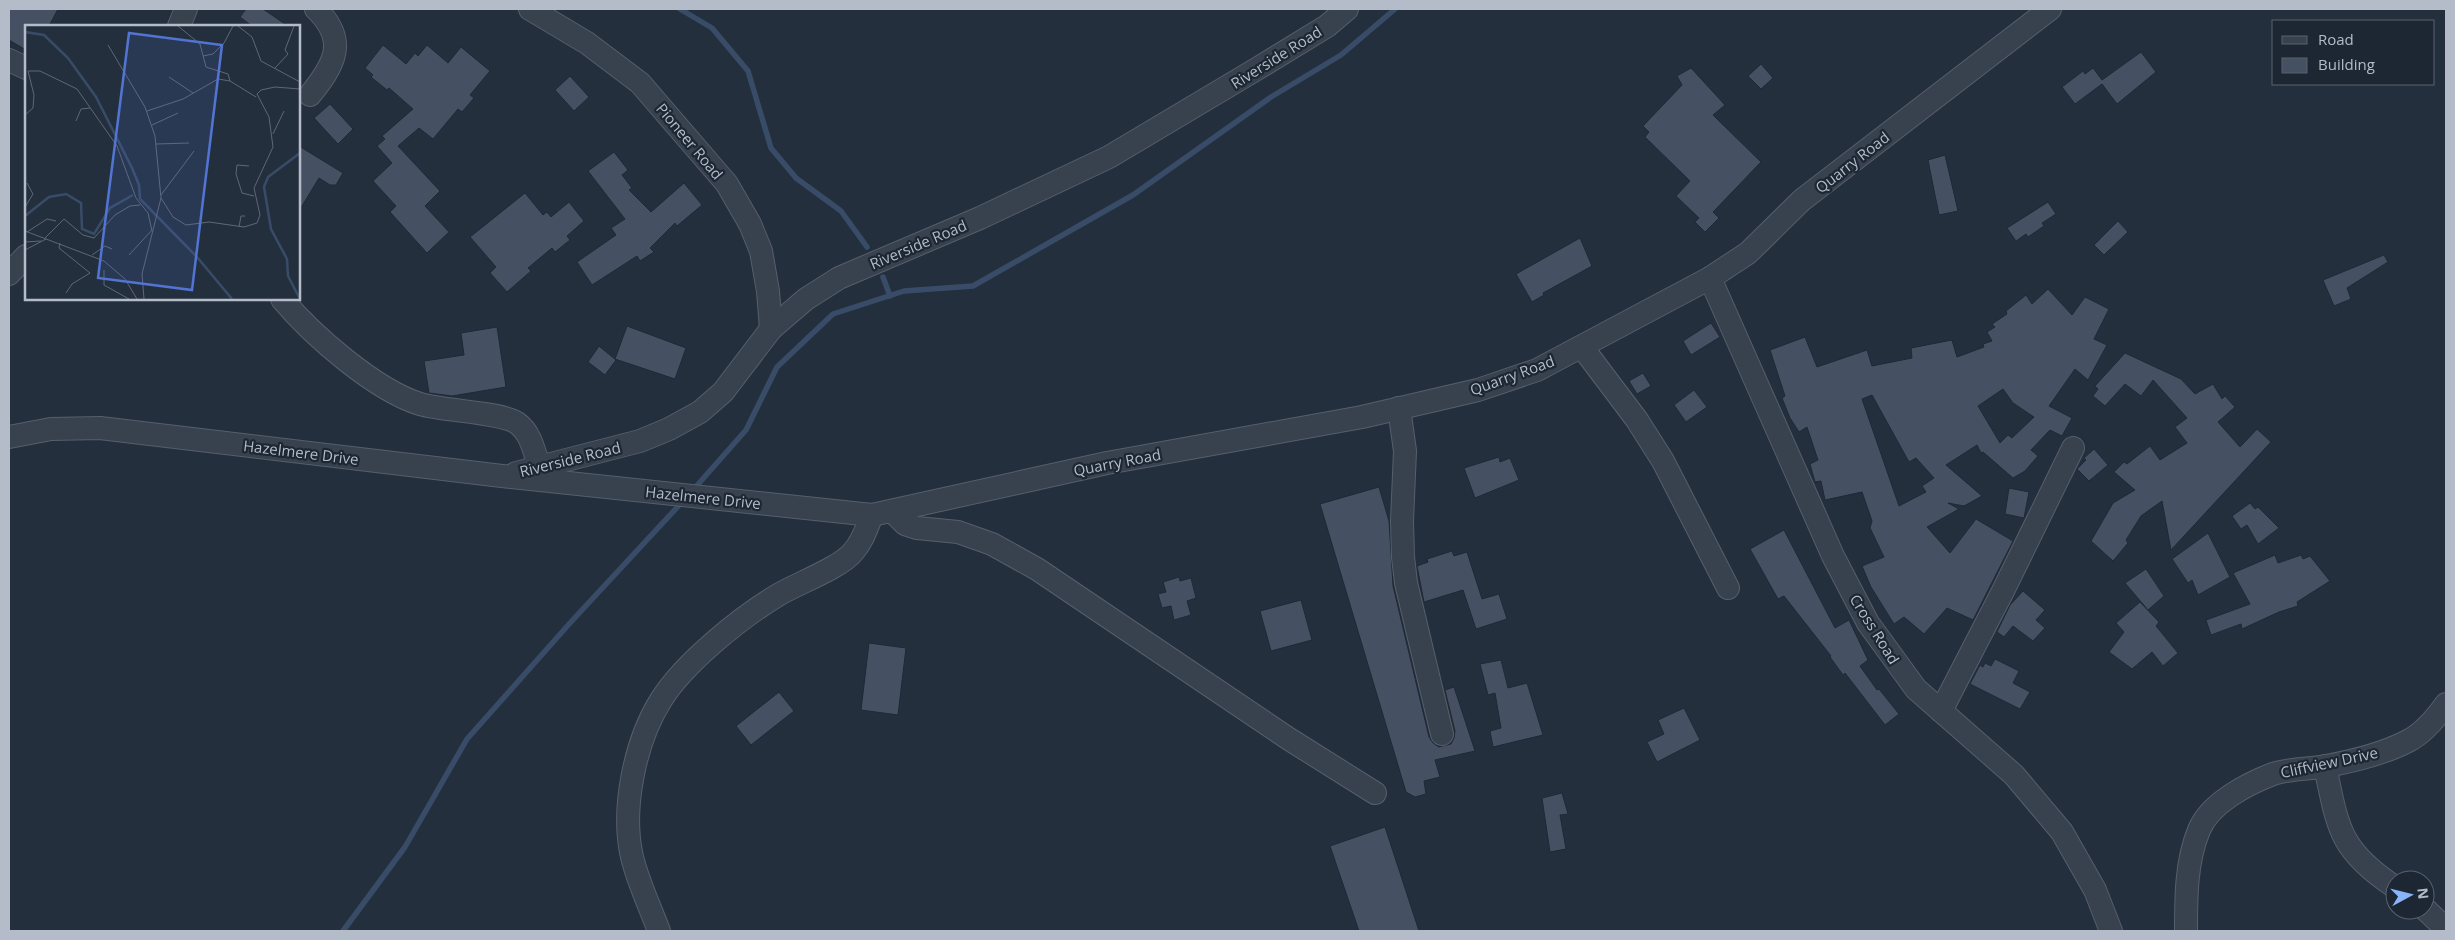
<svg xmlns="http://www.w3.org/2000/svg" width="2455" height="940" font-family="'Open Sans',sans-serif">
  <rect width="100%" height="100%" fill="#242f3e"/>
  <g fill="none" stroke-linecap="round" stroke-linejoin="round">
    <g stroke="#394c67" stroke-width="5.5">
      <path d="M680,9L712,28L748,71L771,148L796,178L841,211L867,247"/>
      <path d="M883,277L890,296"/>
      <path d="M693,490L746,430L777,367L833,314L904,291L973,286L1133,195L1271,97L1341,55L1395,9"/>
      <path d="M343,931L405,847L467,739L570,623L683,501"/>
    </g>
  </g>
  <g fill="#455162" stroke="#1f2835" fill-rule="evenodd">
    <path d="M9,9H58L49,26H26V50L9,40Z"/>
    <path d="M246,9H263L288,26H252L240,17Z"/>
    <path d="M383,45L406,64L415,53L418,56L427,45L448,63L461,47L490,71L470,95L474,98L462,112L458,109L433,139L419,128L398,146L440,191L425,206L449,232L427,253L390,212L396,206L373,181L392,163L377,146L385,139L382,136L413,109L389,88L387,90L371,77L373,75L365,68Z"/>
    <path d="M2141,52L2156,72L2117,104L2102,84L2075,104L2062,87L2083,71L2085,74L2093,68L2102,80Z"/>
    <path d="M1761,64L1773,78L1761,89L1748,76Z"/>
    <path d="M1691,68L1725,105L1713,115L1761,162L1713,212L1719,218L1705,232L1695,222L1699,218L1676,196L1690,181L1645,137L1649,132L1643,126L1682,85L1677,76Z"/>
    <path d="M570,76L589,97L574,111L555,90Z"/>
    <path d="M330,104L353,129L338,144L314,118Z"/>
    <path d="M299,146L343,173L336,185H330L319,178L299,211Z"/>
    <path d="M614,152L628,170L622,175L632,188L629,190L651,212L684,183L702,205L677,226L675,223L650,248L654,252L640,261L637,256L592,285L577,262L616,235L611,228L625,219L588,171Z"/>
    <path d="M1945,155L1958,211L1939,215L1928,160Z"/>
    <path d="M525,193L543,215L547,212L551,217L569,202L584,221L567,236L570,240L555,252L552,248L528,268L531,271L507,292L490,273L496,267L470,237Z"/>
    <path d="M2048,202L2056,214L2042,223L2044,226L2028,237L2026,234L2016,241L2007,228Z"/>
    <path d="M2118,221L2128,232L2104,255L2094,245Z"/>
    <path d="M1580,238L1592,266L1543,293L1544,295L1532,302L1516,274Z"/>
    <path d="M2384,255L2388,262L2347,288L2351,299L2334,306L2323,280Z"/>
    <path d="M2048,289L2072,315L2085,297L2109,309L2094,339L2107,345L2088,380L2075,369L2049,406L2072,418L2062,436L2050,430L2031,450L2038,456L2025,471L2013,478L1983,452L1981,453L1977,445L1946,465L1982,496L1964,506L1948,503L1959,509L1927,527L1950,553L1976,519L2013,541L1973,620L1947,608L1924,634L1904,617L1894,624L1871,587L1862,566L1884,557L1870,528L1872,521L1862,492L1825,500L1821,481L1815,482L1810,464L1818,460L1807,427L1799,432L1790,418L1782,398L1785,396L1770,350L1805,337L1817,367L1867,350L1872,366L1912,358L1911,348L1952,340L1957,357L1984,347L1983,344L1992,341L1987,332L1995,327L1992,324L2007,314L2006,311L2026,295L2032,304ZM2003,389L2013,403L2034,417L2012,438L2008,435L2000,443L1978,406ZM1872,395L1909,462L1916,458L1934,478L1922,486L1926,492L1899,506L1862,399Z"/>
    <path d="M1711,323L1720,337L1691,355L1683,341Z"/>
    <path d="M627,326L686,348L675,379L615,359Z"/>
    <path d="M497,327L506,387L452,396L429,393L424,361L464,355L461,333Z"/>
    <path d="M599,346L616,360L605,375L588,362Z"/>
    <path d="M2125,353L2181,379L2195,394L2213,384L2222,399L2225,396L2235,407L2218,422L2240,447L2257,429L2271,442L2171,550L2162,501L2141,516L2126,540L2128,543L2113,561L2091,541L2113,503L2135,490L2114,472L2124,462L2127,464L2150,446L2160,460L2187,443L2175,427L2187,418L2153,380L2141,396L2125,384L2105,406L2093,396L2098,389L2095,386Z"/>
    <path d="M1643,373L1651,386L1637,394L1629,381Z"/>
    <path d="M1694,390L1707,407L1686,422L1674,405Z"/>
    <path d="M2094,449L2108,465L2089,481L2077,469L2086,460L2084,458Z"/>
    <path d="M1499,457L1500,462L1510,458L1519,480L1475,498L1464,468Z"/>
    <path d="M1379,487L1389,521L1393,586L1429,737L1433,743L1439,747L1451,744L1454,738L1455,731L1445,690L1454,687L1475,751L1435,760L1440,777L1424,781L1426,794L1415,797L1406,792L1320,504Z"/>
    <path d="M2009,488L2029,492L2024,518L2005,514Z"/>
    <path d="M2250,503L2255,509L2258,507L2279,528L2258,544L2247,525L2241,529L2232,516Z"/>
    <path d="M1784,530L1835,628L1849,620L1868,660L1860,666L1877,690L1879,689L1899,714L1885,725L1845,673L1843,675L1830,657L1831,656L1784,596L1778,599L1750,549Z"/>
    <path d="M2208,533L2230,577L2198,595L2192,580L2188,583L2172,559Z"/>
    <path d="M1452,551L1454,556L1467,552L1482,599L1499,594L1507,619L1476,629L1463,590L1424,602L1417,566L1428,562L1427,559Z"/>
    <path d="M2275,555L2278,563L2301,555L2303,559L2310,556L2330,581L2297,602L2298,606L2279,612L2242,629L2241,624L2211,635L2206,620L2250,604L2233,573Z"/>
    <path d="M2146,569L2164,596L2148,610L2125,583Z"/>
    <path d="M1179,577L1180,581L1191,578L1196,598L1187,601L1191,615L1174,620L1171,606L1162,608L1158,594L1166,592L1163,582Z"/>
    <path d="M2023,591L2045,610L2036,620L2045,628L2033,641L2013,626L2004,637L1997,632L2010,605Z"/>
    <path d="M1301,600L1312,640L1271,651L1260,611Z"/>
    <path d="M2140,602L2159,622L2156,626L2178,653L2163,666L2152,652L2132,669L2109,652L2124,632L2116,623Z"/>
    <path d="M869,643L906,648L898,715L861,710Z"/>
    <path d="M1995,659L2019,671L2013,683L2030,692L2020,709L1970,684L1980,665L1983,667L1985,663L1991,666Z"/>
    <path d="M1501,660L1508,688L1527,683L1543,735L1493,747L1490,731L1501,728L1495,693L1488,695L1480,664Z"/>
    <path d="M779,692L794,711L751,745L736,726Z"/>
    <path d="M1684,708L1700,740L1657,762L1647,742L1664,734L1658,720Z"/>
    <path d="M1562,793L1568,814L1560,815L1566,849L1550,852L1542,798Z"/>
    <path d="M1385,827L1419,931H1359L1330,846Z"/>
  </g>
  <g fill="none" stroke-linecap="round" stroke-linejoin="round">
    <g stroke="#565f6c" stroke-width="24">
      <g id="minor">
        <path d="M530,9L587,43L640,83L727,184L750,224L761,251L768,291L771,329"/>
        <path d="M179,26L186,9"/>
        <path d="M9,60L26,68"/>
        <path d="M310,95C334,65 349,41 316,9"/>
        <path d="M9,274L26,256"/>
        <path d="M1710,278L1833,556L1868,623L1916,689L2014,775L2062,832L2095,890L2111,931"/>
        <path d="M282,299C312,335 375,390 420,404C443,411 501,412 517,423C531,433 534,451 539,466"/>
        <path d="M1582,347L1637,420L1663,461L1728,588"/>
        <path d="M1399,408L1405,451L1402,521L1403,557L1406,583L1442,734"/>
        <path d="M9,437L51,429L100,428L502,476L872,515L1107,463L1362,417L1478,390L1537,370L1710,278L1748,253L1802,200L2050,9"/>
        <path d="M516,473L640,441L669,429L700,412L723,392L771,329L806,299L839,278L980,218L1109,157L1255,70L1327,26L1347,9"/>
        <path d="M892,511L905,524L917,528L958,532L992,544L1037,569L1289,739L1375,793"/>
        <path d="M1941,711L2003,591L2073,448"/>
        <path d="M2325,766C2338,828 2339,850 2395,887"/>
        <path d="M2425,909L2446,929"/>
        <path d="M659,931C650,907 638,882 632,857C621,809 635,741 661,700C684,663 740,618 778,595C798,583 840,568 853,552C863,541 867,527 872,515"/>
        <path d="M2186,931C2186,898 2186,861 2199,830C2210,803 2247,784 2273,774C2287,769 2306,769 2321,767C2350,762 2383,754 2408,741C2424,733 2436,718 2446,704"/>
      </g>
    </g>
    <use href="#minor" stroke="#38414e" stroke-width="22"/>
  </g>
  <g text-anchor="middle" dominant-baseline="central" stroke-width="4.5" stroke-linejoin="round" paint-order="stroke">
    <g font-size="15" fill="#b4bcc9" stroke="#1d2633">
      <text transform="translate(1276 57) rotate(-32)">Riverside Road</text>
      <text transform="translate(690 141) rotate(50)">Pioneer Road</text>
      <text transform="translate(1852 162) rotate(-38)">Quarry Road</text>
      <text transform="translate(918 244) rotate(-23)">Riverside Road</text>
      <text transform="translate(1512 375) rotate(-20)">Quarry Road</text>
      <text transform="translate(301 452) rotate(7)">Hazelmere Drive</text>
      <text transform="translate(570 459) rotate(-14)">Riverside Road</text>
      <text transform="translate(1117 462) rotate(-11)">Quarry Road</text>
      <text transform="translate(703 497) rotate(6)">Hazelmere Drive</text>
      <text transform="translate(1875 629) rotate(58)">Cross Road</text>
      <text transform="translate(2329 762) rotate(-12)">Cliffview Drive</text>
    </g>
  </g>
  <g transform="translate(25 25)">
    <rect width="275" height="275" fill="#242f3e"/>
    <path fill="none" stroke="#394c67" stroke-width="2.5" d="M0,7L19,10L43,33L71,72L107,143L114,160L115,174L172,232L207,274M0,191L24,172L41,169L56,178L57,204L69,209L85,183L108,170M275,274L263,251L262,234L246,204L239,162L243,152L275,128"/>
    <path fill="none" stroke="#5e6776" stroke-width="1" d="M153,1L175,19L181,42L203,49L205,56M213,1L227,12L236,36L275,57M83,20L120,82L130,111L136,173L117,249L119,274M178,31L188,29L199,18L208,1M250,43L263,29L260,25L269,1M144,52L168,68M122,86L158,74L193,54L205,56L231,72M0,90L8,83L9,70L3,46H15L52,64L92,121L111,173L123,188L127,206M51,96L56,84L65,83M127,100L153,88M248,109L259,86M131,119L164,118M224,141L212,140L211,149L217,168L229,171M136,170L169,126M136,173L148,192L161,200L184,197L219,202L232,198L235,190L229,163L248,122L244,92L232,69L236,65L250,62L275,64M0,182L8,169L2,158M214,202L216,191H220M0,206L79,236L100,254L112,274M2,207L22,194L31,196M20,213L39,194L58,210L69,213L90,190L105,181L115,180M0,217L16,216M35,218L34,223L65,248L47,259L41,268M0,225L21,214M67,230L80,221L87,224M104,230L127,205M79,245V260L104,274"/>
    <path fill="#5274d3" fill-opacity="0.15" stroke="#5274d3" stroke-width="2.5" d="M104,8L197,20L167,265L73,253Z"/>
    <rect width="275" height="275" fill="none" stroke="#b4bcc9" stroke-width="2.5"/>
  </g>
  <rect width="2455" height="940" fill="none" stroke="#b4bcc9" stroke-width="20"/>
  <rect x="2272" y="20" width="162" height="65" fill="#1d2633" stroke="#59626f"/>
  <rect x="2282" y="36" width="25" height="8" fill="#38414e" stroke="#59626f"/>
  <text x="2318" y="45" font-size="15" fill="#b4bcc9">Road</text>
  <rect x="2282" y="58" width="25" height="15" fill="#455162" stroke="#59626f"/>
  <text x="2318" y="70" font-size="15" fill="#b4bcc9">Building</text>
  <g transform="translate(2410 895) rotate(83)"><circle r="24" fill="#1d2633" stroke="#59626f"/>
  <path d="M0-4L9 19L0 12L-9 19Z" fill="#8ab4f8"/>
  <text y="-8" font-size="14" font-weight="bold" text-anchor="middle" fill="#b4bcc9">N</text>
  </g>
</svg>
